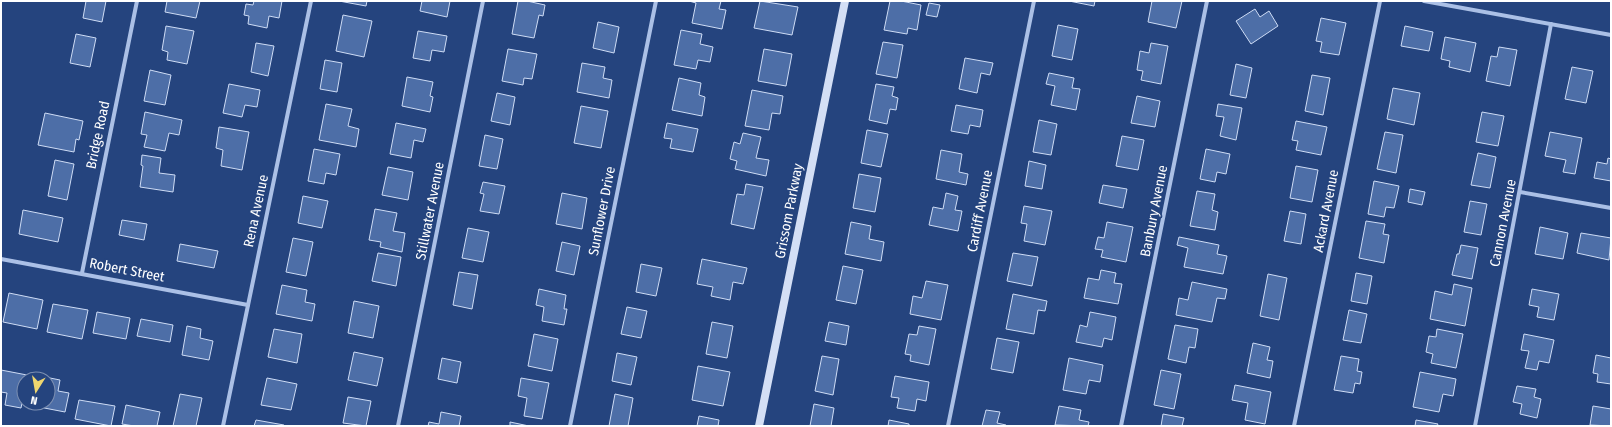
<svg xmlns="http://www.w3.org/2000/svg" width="1612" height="427" font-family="'Fira Sans Condensed',sans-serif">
  <rect width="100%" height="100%" fill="#25447e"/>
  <g fill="#4d6ea7" stroke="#cedcf5">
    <path d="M86,1H106L102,22L83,18Z"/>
    <path d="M167,1H200L196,18L165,12Z"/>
    <path d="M254,1H282L279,18L269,16L267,28L248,24L249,16L244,15L246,4L253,5Z"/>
    <path d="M339,1H367L366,6Z"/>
    <path d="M422,1H450L447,17L420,11Z"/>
    <path d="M518,1H527L545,5L543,16L539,15L534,38L512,34Z"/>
    <path d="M689,1H721L719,9L726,10L722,29L692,23L696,3Z"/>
    <path d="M760,1L798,7L792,35L754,28Z"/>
    <path d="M890,1H901L921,5L917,30L908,28L907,34L884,30Z"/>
    <path d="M1069,1H1095L1094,6Z"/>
    <path d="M1152,1H1182L1176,28L1148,22Z"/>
    <path d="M929,3L940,5L937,17L926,15Z"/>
    <path d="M1255,9L1260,17L1269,11L1278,26L1251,44L1236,21Z"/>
    <path d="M343,15L372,21L364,57L336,51Z"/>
    <path d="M1321,18L1346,23L1339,55L1320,52L1322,42L1316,41Z"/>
    <path d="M598,22L619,27L614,53L593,48Z"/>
    <path d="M1058,25L1078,29L1072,60L1052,56Z"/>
    <path d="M166,26L194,31L187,64L167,60L168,52L162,50Z"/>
    <path d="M1405,26L1433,32L1429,51L1401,46Z"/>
    <path d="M681,30L702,34L700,44L713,47L710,62L698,60L696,69L674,65Z"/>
    <path d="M418,31L447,36L444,52L432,50L430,61L413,58Z"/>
    <path d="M76,34L96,38L90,67L70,63Z"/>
    <path d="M1445,37L1476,43L1470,72L1449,67L1450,61L1441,59Z"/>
    <path d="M883,42L903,45L897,78L876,74Z"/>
    <path d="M256,43L274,46L268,76L251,72Z"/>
    <path d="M1151,43L1168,46L1161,84L1141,80L1143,71L1137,70L1140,51L1149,53Z"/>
    <path d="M1499,47L1517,50L1510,86L1486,81L1491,56L1497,57Z"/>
    <path d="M508,49L537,54L532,79L524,78L523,85L502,81Z"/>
    <path d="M764,49L792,54L786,86L758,81Z"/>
    <path d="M965,58L993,63L990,75L981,73L977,93L959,89Z"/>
    <path d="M325,60L342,63L337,92L320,89Z"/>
    <path d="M582,63L605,67L603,78L612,80L609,98L577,92Z"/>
    <path d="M1236,64L1252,68L1246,98L1230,95Z"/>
    <path d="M1572,67L1593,71L1586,103L1565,99Z"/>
    <path d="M150,70L171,75L165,105L144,101Z"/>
    <path d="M1049,73L1074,78L1072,88L1080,89L1076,110L1051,105L1055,86L1046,84Z"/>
    <path d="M1312,75L1330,78L1323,115L1305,111Z"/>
    <path d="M407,77L433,82L430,96L433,97L430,112L402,106Z"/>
    <path d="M679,78L701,83L699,95L705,97L702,116L672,110Z"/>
    <path d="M229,84L260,90L257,107L245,105L242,117L223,113Z"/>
    <path d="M876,84L894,87L892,96L898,98L896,110L890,109L887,124L869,120Z"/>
    <path d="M1393,88L1420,93L1414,125L1387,119Z"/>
    <path d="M752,90L783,96L780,114L772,113L769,130L745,126Z"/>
    <path d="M497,93L515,97L510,125L491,121Z"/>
    <path d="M1137,96L1160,101L1155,127L1131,123Z"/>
    <path d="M326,104L352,109L348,126L359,129L356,147L319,140Z"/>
    <path d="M1218,104L1242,108L1236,140L1220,136L1224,117L1216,116Z"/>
    <path d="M956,105L983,110L980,127L970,125L968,134L951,131Z"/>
    <path d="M581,106L608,111L601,148L574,143Z"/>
    <path d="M145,112L182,120L179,135L169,133L165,151L144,147L147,135L141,134Z"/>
    <path d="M1482,112L1504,116L1498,146L1476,142Z"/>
    <path d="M45,113L83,121L79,140L76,139L74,152L38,145Z"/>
    <path d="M1039,120L1057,124L1051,155L1033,152Z"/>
    <path d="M1296,121L1327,127L1321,155L1296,150L1298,141L1292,140Z"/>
    <path d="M396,123L426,129L423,142L414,140L411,158L390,154Z"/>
    <path d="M667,123L698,129L693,152L670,148L672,139L664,138Z"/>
    <path d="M219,127L249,132L242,170L221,166L223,150L216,148Z"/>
    <path d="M867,130L888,134L881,167L861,163Z"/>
    <path d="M1385,132L1403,135L1396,173L1377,169Z"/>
    <path d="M1550,132L1582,138L1575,174L1563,172L1566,160L1545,156Z"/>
    <path d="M743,133L761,137L756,158L769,160L766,176L735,169L737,161L730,159L734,142L740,144Z"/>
    <path d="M485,135L503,139L497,169L479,166Z"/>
    <path d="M1122,136L1144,140L1138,170L1116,166Z"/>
    <path d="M314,149L340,154L336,175L326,173L324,184L308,181Z"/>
    <path d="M1206,149L1230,154L1226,174L1217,172L1215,182L1200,179Z"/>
    <path d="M941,150L962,154L959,172L968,174L966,185L936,179Z"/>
    <path d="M1478,153L1496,157L1490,188L1471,185Z"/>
    <path d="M142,155L161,158L159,173L175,175L173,192L140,187L143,166L141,165Z"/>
    <path d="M1608,158L1611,159V181L1594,178L1597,162L1607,164Z"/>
    <path d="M55,160L74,164L67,200L48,196Z"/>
    <path d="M1029,161L1046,165L1042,189L1025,186Z"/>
    <path d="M1296,166L1318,170L1312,202L1290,198Z"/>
    <path d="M388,167L413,172L408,200L382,195Z"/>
    <path d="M859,174L881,178L875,212L853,208Z"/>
    <path d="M1374,181L1399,186L1394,208L1386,207L1384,217L1368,214Z"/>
    <path d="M483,182L505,186L499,214L480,211L484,194L480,193Z"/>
    <path d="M746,184L763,187L754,229L731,224L737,194L744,195Z"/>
    <path d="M1103,185L1127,189L1123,208L1099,203Z"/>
    <path d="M1410,189L1425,192L1422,205L1408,202Z"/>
    <path d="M1197,191L1215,194L1212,210L1218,212L1215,230L1190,226Z"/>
    <path d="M562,193L587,198L582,229L556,224Z"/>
    <path d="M946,193L958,196L955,210L962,211L958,231L929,225L933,207L943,209Z"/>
    <path d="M303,196L328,201L322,228L298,223Z"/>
    <path d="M1470,201L1487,204L1481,235L1464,232Z"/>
    <path d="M1024,206L1052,211L1045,245L1024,241L1027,224L1021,223Z"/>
    <path d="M375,209L397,213L393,231L405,233L402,252L380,247L381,242L369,240Z"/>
    <path d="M23,210L63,218L58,242L19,234Z"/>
    <path d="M1290,211L1306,214L1301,244L1284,241Z"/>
    <path d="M122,220L147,224L144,240L119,235Z"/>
    <path d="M1366,221L1385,224L1383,234L1389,235L1384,263L1359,258Z"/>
    <path d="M851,222L871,226L869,239L884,242L881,261L845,254Z"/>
    <path d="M1107,222L1133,227L1126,262L1101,257L1103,250L1095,249L1098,237L1104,238Z"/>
    <path d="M1540,227L1568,233L1563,259L1535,254Z"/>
    <path d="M468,228L489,232L483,262L462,258Z"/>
    <path d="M1581,233L1611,238L1609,260L1577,253Z"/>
    <path d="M1179,237L1219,245L1217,254L1227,256L1223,274L1184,267L1188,248L1177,245Z"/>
    <path d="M293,238L313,242L306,276L286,272Z"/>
    <path d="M562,242L580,246L574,275L556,271Z"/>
    <path d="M180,244L218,251L214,268L177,261Z"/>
    <path d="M1461,245L1478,248L1472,279L1452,275L1457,254H1459Z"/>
    <path d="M378,253L401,257L396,286L372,281Z"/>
    <path d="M1013,253L1038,257L1032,286L1007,281Z"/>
    <path d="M702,259L747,268L743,284L733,282L730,300L711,296L713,287L697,284Z"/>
    <path d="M641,264L662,268L656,296L636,292Z"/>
    <path d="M843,266L863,270L856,304L836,300Z"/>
    <path d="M1101,270L1116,273L1114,283L1122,284L1118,304L1084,298L1088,278L1099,280Z"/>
    <path d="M459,272L478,275L472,309L453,305Z"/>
    <path d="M1356,273L1372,276L1367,304L1351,301Z"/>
    <path d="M1268,274L1287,278L1279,320L1260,316Z"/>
    <path d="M926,281L948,285L941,320L910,314L913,296L922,298Z"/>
    <path d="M1192,282L1227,289L1225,299L1217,298L1212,322L1176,315L1179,298L1188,300Z"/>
    <path d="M1454,284L1472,288L1465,326L1430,319L1435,291L1452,295Z"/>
    <path d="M282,285L307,290L305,302L315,304L312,321L276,314Z"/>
    <path d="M539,289L566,295L564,309H567L564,325L542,321L544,307L536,305Z"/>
    <path d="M1532,289L1559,294L1554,320L1537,317L1539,307L1529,305Z"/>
    <path d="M9,293L43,300L37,329L3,322Z"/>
    <path d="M1013,294L1047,301L1045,311L1038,310L1034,334L1006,329Z"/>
    <path d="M354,301L379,306L373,338L348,333Z"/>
    <path d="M53,304L88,310L82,339L47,332Z"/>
    <path d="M627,307L647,311L641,338L621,334Z"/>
    <path d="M1349,310L1367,314L1361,343L1343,340Z"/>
    <path d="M97,312L130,318L126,339L93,333Z"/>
    <path d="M1090,312L1116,317L1112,340L1104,338L1102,347L1076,342L1080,325L1087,327Z"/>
    <path d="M141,319L173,325L170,342L137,336Z"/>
    <path d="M712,322L733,326L727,358L706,354Z"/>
    <path d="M829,322L849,326L846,345L825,341Z"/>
    <path d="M1175,325L1198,329L1195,348L1189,347L1186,363L1168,359Z"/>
    <path d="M187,326L201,329L200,338L213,341L209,360L182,355Z"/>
    <path d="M919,326L936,329L929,365L910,361L911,355L905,354L909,334L917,335Z"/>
    <path d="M274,329L302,334L297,363L268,357Z"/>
    <path d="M1437,329L1463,334L1456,368L1431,363L1433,354L1426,352L1429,336L1436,337Z"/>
    <path d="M534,334L558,339L552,371L528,366Z"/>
    <path d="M1524,334L1554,340L1549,363L1539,361L1537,370L1525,368L1529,351L1521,350Z"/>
    <path d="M997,338L1019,342L1013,373L991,369Z"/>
    <path d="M1253,343L1270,347L1267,360L1273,361L1270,378L1247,373Z"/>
    <path d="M354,352L383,358L377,386L348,380Z"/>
    <path d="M617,353L637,357L631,385L612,381Z"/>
    <path d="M1596,355L1611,358V384L1597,382L1598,374L1593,373Z"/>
    <path d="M822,356L839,359L833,395L815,391Z"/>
    <path d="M1341,356L1359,359L1357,371L1362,372L1360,384L1355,383L1353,393L1334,390Z"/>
    <path d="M442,358L461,362L457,383L438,379Z"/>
    <path d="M1069,358L1103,365L1100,382L1089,380L1086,394L1063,390Z"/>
    <path d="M698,366L730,372L723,406L692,400Z"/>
    <path d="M1,370L27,375V379H24V393L21,408L5,405L7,393L1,392Z"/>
    <path d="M1161,370L1181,374L1174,409L1154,405Z"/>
    <path d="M1420,372L1456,379L1453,396L1443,394L1439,412L1413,407Z"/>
    <path d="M40,376L60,380L58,391L69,393L65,412L34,406V403H48V379H39Z"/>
    <path d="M895,376L929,382L926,401L917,399L915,411L897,408L899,398L891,397Z"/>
    <path d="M267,378L297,384L291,410L261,405Z"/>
    <path d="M521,378L549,383L542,419L524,416L527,398L518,396Z"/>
    <path d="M1235,385L1271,392L1265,424L1245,420L1248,403L1232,400Z"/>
    <path d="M1517,386L1536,389L1534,397L1541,399L1537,418L1520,414L1522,404L1513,402Z"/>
    <path d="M180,394L202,398L196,426H173Z"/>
    <path d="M615,394L633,398L628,426H609Z"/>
    <path d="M348,397L371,401L366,426L343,423Z"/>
    <path d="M79,400L115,406L111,426L75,419Z"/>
    <path d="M814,404L834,408L831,426H810Z"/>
    <path d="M126,405L160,412L157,426H134L122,424Z"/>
    <path d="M1059,406L1081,410L1079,420L1089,422L1088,426L1055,425Z"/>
    <path d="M1593,406L1611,409V426L1590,425Z"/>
    <path d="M986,410L1000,412L997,423L1006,425V426H982Z"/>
    <path d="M441,412L461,416L459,426H428L429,422L439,424Z"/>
    <path d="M1163,414L1184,418L1182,426H1161Z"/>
    <path d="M699,416L719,420L718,426H697Z"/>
    <path d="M256,420L284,425V426H254Z"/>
    <path d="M889,420L909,424V426H888Z"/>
    <path d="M1416,420L1438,424L1437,426H1415Z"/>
    <path d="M510,422L529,426H510Z"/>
  </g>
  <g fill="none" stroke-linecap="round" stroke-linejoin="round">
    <g stroke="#abc0e6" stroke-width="4">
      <path d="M1424,1L1611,35"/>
      <path d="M1520,192L1611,208"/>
      <path d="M1,259L248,305"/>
      <path d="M82,273L137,1"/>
      <path d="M223,426L311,1"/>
      <path d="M398,426L483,1"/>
      <path d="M570,426L656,1"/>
      <path d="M948,426L1034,1"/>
      <path d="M1121,426L1207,1"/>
      <path d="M1294,426L1380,1"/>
      <path d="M1475,426L1551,24"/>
    </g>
    <path stroke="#d4dff5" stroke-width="8" d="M759,426L845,1"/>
  </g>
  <g text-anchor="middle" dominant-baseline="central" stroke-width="3.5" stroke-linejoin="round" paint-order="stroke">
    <g font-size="14" fill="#fff" stroke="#25447e">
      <text transform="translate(98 135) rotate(-78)">Bridge Road</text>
      <text transform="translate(256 211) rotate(-78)">Rena Avenue</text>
      <text transform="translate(430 211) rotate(-79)">Stillwater Avenue</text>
      <text transform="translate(602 211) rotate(-79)">Sunflower Drive</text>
      <text transform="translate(789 211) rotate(-79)">Grissom Parkway</text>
      <text transform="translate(980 211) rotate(-79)">Cardiff Avenue</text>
      <text transform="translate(1154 211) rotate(-79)">Banbury Avenue</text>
      <text transform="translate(1326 211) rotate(-79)">Ackard Avenue</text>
      <text transform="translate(1503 223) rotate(-79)">Cannon Avenue</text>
      <text transform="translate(127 270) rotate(11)">Robert Street</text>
    </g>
  </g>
  <rect width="1612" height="427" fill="none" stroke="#ffffff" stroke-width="4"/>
  <g transform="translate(36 391) rotate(191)"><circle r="19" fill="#25447e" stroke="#7c8fb2"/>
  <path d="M0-3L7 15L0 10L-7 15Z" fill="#efd66f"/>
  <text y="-6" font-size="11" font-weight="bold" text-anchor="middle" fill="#ffffff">N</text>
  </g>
</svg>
